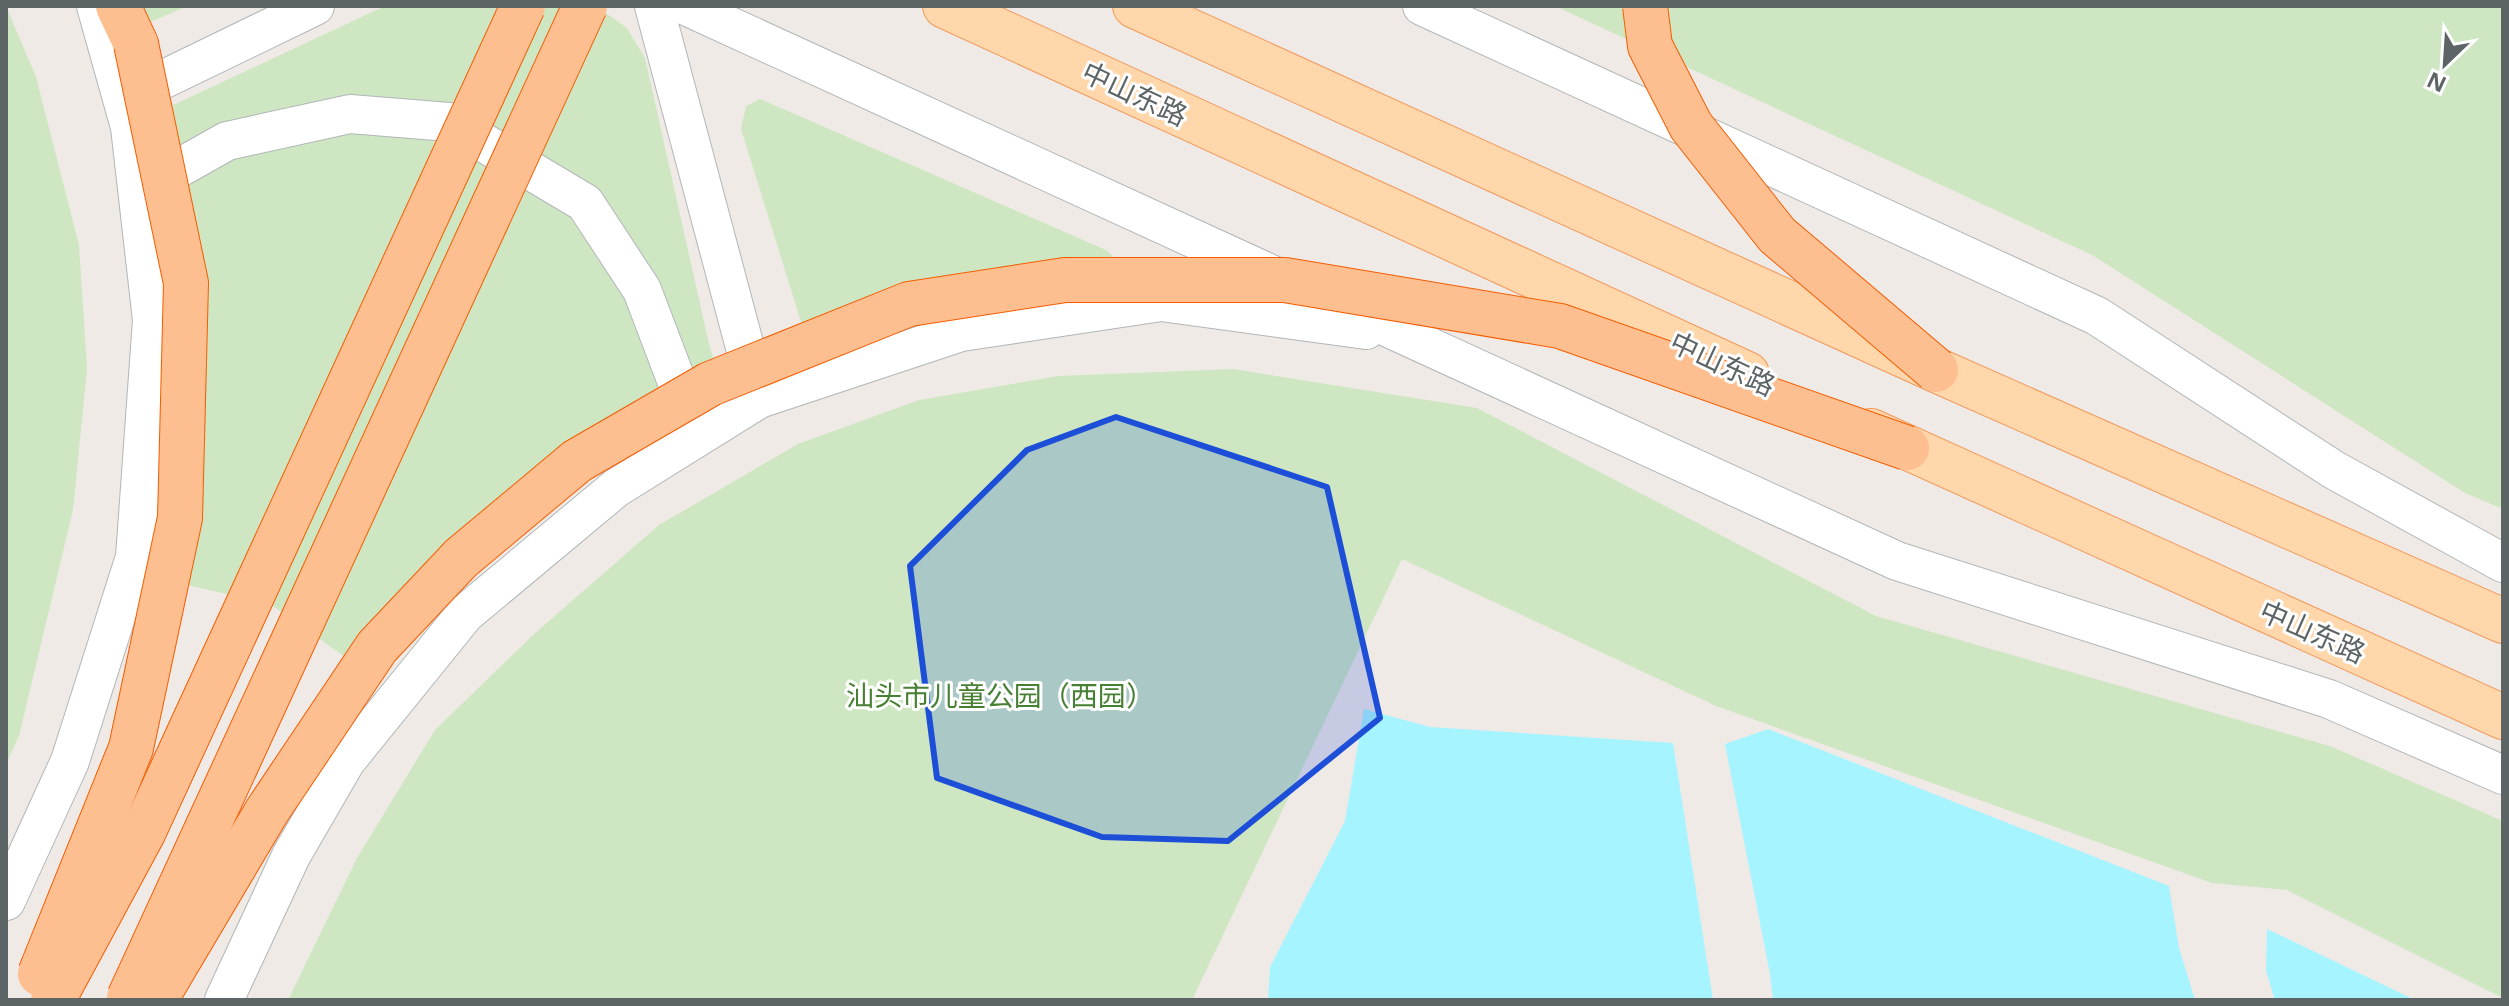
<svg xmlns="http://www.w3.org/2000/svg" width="2509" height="1006" font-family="'Open Sans','Noto Sans SC',sans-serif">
  <rect width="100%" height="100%" fill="#f0eae6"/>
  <g fill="#cee7c2">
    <path d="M6,6L36,77L79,245L87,369L73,510L19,736L6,764Z"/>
    <path d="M115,6H187L121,35Z"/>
    <path d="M385,6H596L627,28L645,58L709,344L719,376L630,417L358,666L270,604L174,582L156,113Z"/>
    <path d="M1555,6H2503V509L2465,493L2092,255Z"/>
    <path d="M760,99L1106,250L1126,268L1053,278L811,354L741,129L746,106Z"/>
    <path d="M1233,369L1477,408L1876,616L2330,746L2503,821V998L2287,890L2212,883L1716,706L1402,559L1192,1000H288L357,858L435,730L534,634L659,525L798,444L919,400L1058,376Z"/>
  </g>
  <g fill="#a6f4ff">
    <path d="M1364,709L1430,727L1673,743L1713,1000H1268L1270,967L1345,821Z"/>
    <path d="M1768,729L2169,886L2179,948L2195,1000H1773L1770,974L1725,744Z"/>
    <path d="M2267,929L2415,1000H2275L2266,971Z"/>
  </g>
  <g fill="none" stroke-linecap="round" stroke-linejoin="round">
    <g stroke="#b1b6b8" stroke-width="40">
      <g id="minor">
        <path d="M654,6L758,396"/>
        <path d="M686,6L1897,561L2329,699L2503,775"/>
        <path d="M1422,6L2097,316L2334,470L2503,563"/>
        <path d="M123,99L315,6"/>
        <path d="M140,190L227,141L350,114L449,122L585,203L642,290L694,427"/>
        <path d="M6,901L70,761L135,557L152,320L130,127L96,6"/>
        <path d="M224,1000L291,856L346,761L465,614L616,488L759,399L961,332L1161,302L1366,330"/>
      </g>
    </g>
    <g stroke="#f2995c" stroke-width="46">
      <g id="major">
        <path d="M945,6L1747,374"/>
        <path d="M1135,6L1936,370L2503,621"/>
        <path d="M1871,431L2503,717"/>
      </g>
    </g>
    <g stroke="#f55c00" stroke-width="46">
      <path id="highway" d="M118,6L136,44"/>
    </g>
    <use href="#minor" stroke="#fff" stroke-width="38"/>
    <use href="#major" stroke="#ffd7ab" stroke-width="44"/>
    <use href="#highway" stroke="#fdbf8f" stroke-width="44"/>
    <g stroke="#f55c00" stroke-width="46" stroke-linecap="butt">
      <g id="highway-bridge">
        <path d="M1645,6L1650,46L1691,126L1777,235L1936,370"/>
        <path d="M40,974L131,748L180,518L186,283L136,44"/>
        <path d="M129,998L585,6"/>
        <path d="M53,1000L144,831L523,6"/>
        <path d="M155,1000L267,811L377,647L461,558L577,461L710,384L909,304L1065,280H1285L1560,326L1907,448"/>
      </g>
    </g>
    <use href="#highway-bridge" stroke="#fdbf8f" stroke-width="44"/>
  </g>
  <path fill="#1d4ed8" fill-opacity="0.2" stroke="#1d4ed8" stroke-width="6" stroke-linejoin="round" d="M1116,417L1327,487L1380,718L1228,841L1102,837L937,778L910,566L1027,450Z"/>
  <g text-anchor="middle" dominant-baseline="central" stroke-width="6" stroke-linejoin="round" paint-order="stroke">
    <g font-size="28" fill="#5d6466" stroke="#fff">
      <text transform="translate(1135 93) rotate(25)">中山东路</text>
      <text transform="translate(1723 363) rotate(25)">中山东路</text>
      <text transform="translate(2313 631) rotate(24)">中山东路</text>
    </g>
    <g font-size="28" fill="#478033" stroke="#fff">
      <text x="1000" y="695">汕头市儿童公园（西园）</text>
    </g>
  </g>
  <rect width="2509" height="1006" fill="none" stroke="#5d6466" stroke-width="16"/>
  <g transform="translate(2445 64) rotate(205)" stroke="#ffffff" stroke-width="6" paint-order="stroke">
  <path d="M0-6L14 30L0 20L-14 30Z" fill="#5d6466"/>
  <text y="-12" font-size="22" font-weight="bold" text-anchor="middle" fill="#5d6466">N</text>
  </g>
</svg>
